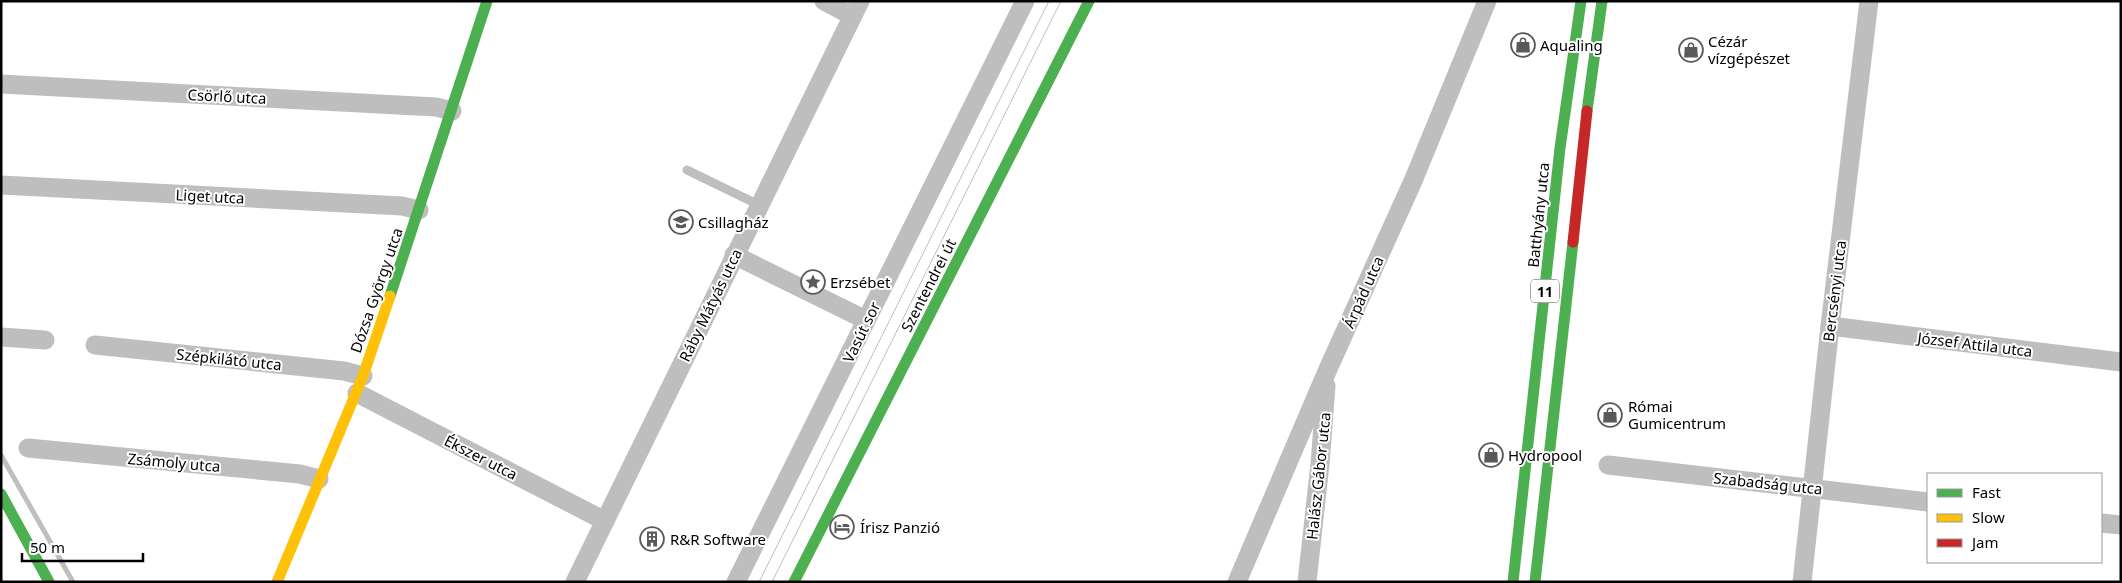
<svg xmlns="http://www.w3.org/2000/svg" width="2122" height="583" font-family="'Noto Sans',sans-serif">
  <rect width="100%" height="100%" fill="#fff"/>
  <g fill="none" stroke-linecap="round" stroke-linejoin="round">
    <path stroke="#bfbfbf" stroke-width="5" d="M1,455L73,582"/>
    <path stroke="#bebebe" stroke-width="9" d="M687,170L759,205"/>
    <g stroke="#bebebe" stroke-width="19">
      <path d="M824,1L852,16"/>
      <path d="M1,84L436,107L452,111"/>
      <path d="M1,185L402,206L419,210"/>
      <path d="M734,255L866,320"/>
      <path d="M1830,326L2121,362"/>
      <path d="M1,337L45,340"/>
      <path d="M95,345L344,371L363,376"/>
      <path d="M357,393L605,521"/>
      <path d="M28,448L300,474L319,479"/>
      <path d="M1608,465L1928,502"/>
      <path d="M2101,523L2121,525"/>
      <path d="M575,582L860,1"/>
      <path d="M736,582L1025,1"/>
      <path d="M1237,582L1328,369L1413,181L1487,1"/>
      <path d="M1307,582L1320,464L1326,386"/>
      <path d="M1802,582L1830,326L1869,1"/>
    </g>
    <g stroke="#4caf50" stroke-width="11">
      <path d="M1587,111L1602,1"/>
      <path d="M390,296L487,1"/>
      <path d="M1,494L49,582"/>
      <path d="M794,582L1089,1"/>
      <path d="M1513,582L1560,148L1581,1"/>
      <path d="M1535,582L1573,242"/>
    </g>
    <path stroke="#ffc107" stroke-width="11" d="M277,582L363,376L390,296"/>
    <path stroke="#c62828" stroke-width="11" d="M1573,242L1587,111"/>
    <g stroke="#bebebe" stroke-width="1">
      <path d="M759,582L1049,1"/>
      <path d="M772,582L1061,1"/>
    </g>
  </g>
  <defs>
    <g id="shop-ring" transform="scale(1.25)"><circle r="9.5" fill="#fff" stroke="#595959" stroke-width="1.5"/><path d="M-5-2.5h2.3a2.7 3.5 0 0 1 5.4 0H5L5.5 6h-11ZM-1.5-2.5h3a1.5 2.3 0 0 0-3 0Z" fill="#595959"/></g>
    <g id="school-ring" transform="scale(1.25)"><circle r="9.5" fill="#fff" stroke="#595959" stroke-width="1.5"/><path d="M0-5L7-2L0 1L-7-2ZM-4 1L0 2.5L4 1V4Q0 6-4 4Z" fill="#595959"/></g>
    <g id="sight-ring" transform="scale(1.25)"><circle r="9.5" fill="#fff" stroke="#595959" stroke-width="1.5"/><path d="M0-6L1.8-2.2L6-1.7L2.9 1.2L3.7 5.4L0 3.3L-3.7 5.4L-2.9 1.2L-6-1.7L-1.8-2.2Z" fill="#595959"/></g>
    <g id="hotel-ring" transform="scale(1.25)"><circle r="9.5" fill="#fff" stroke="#595959" stroke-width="1.5"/><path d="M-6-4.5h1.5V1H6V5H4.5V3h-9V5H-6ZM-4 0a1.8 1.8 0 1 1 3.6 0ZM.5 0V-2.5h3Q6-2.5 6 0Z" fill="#595959"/></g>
    <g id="building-ring" transform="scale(1.25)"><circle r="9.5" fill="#fff" stroke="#595959" stroke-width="1.5"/><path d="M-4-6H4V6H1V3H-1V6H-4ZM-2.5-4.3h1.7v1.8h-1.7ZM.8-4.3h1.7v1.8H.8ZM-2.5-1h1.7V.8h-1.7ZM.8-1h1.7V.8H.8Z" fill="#595959"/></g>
  </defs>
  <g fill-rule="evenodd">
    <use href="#shop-ring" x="1523" y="45"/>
    <use href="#shop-ring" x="1691" y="50"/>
    <use href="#school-ring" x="681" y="222"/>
    <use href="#sight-ring" x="813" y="282"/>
    <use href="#shop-ring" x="1610" y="415"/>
    <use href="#shop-ring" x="1491" y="455"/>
    <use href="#hotel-ring" x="842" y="527"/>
    <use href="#building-ring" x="652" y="539"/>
  </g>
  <g text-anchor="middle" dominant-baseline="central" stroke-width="4" stroke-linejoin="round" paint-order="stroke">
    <rect fill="#fff" stroke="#4c4c4c" stroke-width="1" x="1531" y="279.5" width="28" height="23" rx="4"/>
    <g font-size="14" font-weight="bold" fill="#000">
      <text x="1545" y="291">11</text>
    </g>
    <g font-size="15" fill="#000" stroke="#fff" text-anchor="start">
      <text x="1708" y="41">Cézár<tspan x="1708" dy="17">vízgépészet</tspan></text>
      <text x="1540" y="45">Aqualing</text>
      <text x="698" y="222">Csillagház</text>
      <text x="830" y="282">Erzsébet</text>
      <text x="1628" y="406">Római<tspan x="1628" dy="17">Gumicentrum</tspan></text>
      <text x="1508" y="455">Hydropool</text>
      <text x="860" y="527">Írisz Panzió</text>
      <text x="670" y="539">R&amp;R Software</text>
    </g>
    <g font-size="15" fill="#000" stroke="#fff">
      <text transform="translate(227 96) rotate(3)">Csörlő utca</text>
      <text transform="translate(210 196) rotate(3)">Liget utca</text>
      <text transform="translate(1538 215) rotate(-84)">Batthyány utca</text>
      <text transform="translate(928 285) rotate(-63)">Szentendrei út</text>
      <text transform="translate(376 290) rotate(-71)">Dózsa György utca</text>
      <text transform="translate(1834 291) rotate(-83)">Bercsényi utca</text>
      <text transform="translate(1363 292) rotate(-66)">Árpád utca</text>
      <text transform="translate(710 305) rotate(-64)">Ráby Mátyás utca</text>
      <text transform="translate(861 332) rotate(-64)">Vasút sor</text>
      <text transform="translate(1975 344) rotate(7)">József Attila utca</text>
      <text transform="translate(229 359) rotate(6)">Szépkilátó utca</text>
      <text transform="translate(481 457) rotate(27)">Ékszer utca</text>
      <text transform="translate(174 462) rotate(5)">Zsámoly utca</text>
      <text transform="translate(1318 476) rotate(-84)">Halász Gábor utca</text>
      <text transform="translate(1768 483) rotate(6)">Szabadság utca</text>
    </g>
  </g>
  <rect width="2122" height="583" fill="none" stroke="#000000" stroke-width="5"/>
  <rect x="1927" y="473" width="175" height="90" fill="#ffffff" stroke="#999999"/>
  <rect x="1937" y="489" width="25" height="8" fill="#4caf50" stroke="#999999"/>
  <text x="1972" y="498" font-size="15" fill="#000000">Fast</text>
  <rect x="1937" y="514" width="25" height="8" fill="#ffc107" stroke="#999999"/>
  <text x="1972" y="523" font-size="15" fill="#000000">Slow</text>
  <rect x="1937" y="539" width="25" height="8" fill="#c62828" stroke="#999999"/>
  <text x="1972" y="548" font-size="15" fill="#000000">Jam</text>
  <path d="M22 553v8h121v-8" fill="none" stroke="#000000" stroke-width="2.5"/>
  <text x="30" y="553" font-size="15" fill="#000000" stroke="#ffffff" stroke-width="4" paint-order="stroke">50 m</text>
</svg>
